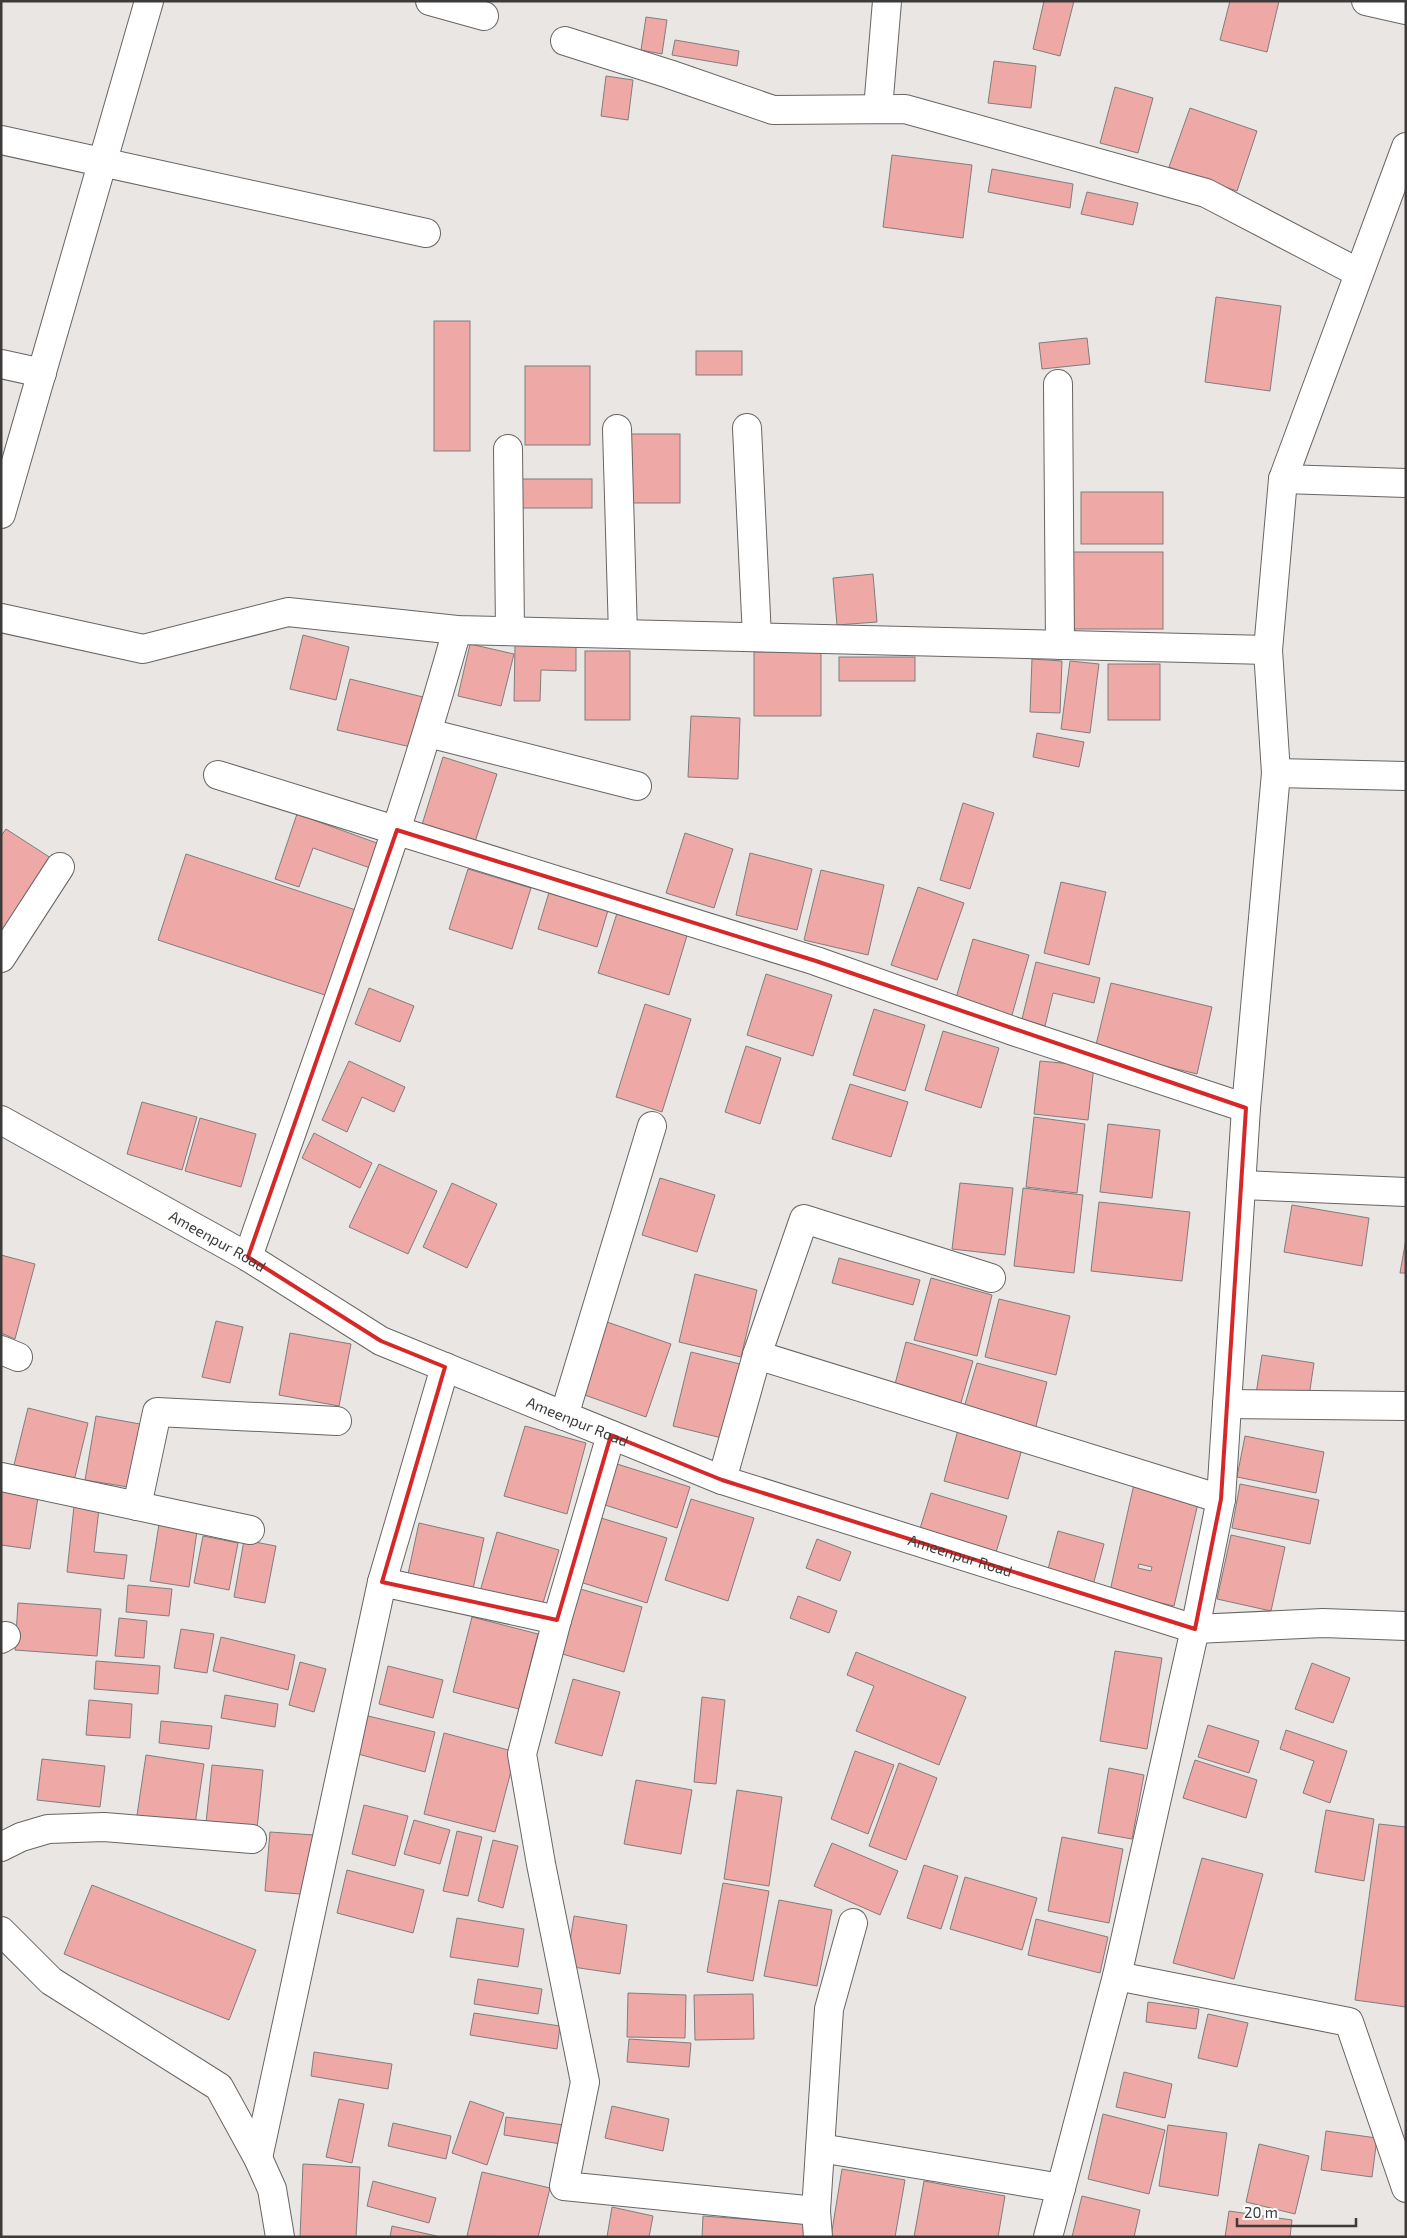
<svg xmlns="http://www.w3.org/2000/svg" width="1407" height="2238" font-family="'Exo 2',sans-serif">
  <rect width="100%" height="100%" fill="#e9e6e4"/>
  <g fill="#eea8a6" stroke="#817d7d" fill-rule="evenodd">
    <path d="M1044,1H1074L1060,56L1033,49Z"/>
    <path d="M1230,1H1279L1267,52L1220,40Z"/>
    <path d="M646,17L667,20L662,54L641,50Z"/>
    <path d="M675,40L739,51L737,66L672,55Z"/>
    <path d="M994,61L1036,66L1031,108L988,103Z"/>
    <path d="M606,76L633,80L628,120L601,116Z"/>
    <path d="M1115,87L1153,98L1138,153L1100,143Z"/>
    <path d="M1190,108L1257,131L1237,191L1169,167Z"/>
    <path d="M892,155L972,165L963,238L883,227Z"/>
    <path d="M992,169L1073,184L1070,208L988,192Z"/>
    <path d="M1087,192L1138,203L1133,225L1081,214Z"/>
    <path d="M1216,297L1281,306L1270,391L1205,382Z"/>
    <rect x="434" y="321" width="36" height="130"/>
    <path d="M1087,338L1090,364L1042,369L1039,343Z"/>
    <rect x="696" y="351" width="46" height="24"/>
    <rect x="525" y="366" width="65" height="79"/>
    <rect x="626" y="434" width="54" height="69"/>
    <rect x="519" y="479" width="73" height="29"/>
    <rect x="1081" y="492" width="82" height="52"/>
    <rect x="1072" y="552" width="91" height="77"/>
    <path d="M873,574L877,622L837,625L833,578Z"/>
    <path d="M303,635L349,647L336,700L290,689Z"/>
    <path d="M470,644L514,654L501,706L458,696Z"/>
    <path d="M515,644L576,645V671L541,670L540,701H514Z"/>
    <rect x="585" y="651" width="45" height="69"/>
    <path d="M821,651V716H754V652Z"/>
    <rect x="839" y="657" width="76" height="24"/>
    <path d="M1032,659L1062,661L1060,713L1030,712Z"/>
    <path d="M1070,661L1099,664L1090,733L1061,729Z"/>
    <rect x="1108" y="664" width="52" height="56"/>
    <path d="M350,679L423,697L411,747L337,730Z"/>
    <path d="M691,716L740,718L738,779L688,777Z"/>
    <path d="M1037,733L1084,742L1079,767L1033,757Z"/>
    <path d="M443,757L497,774L473,848L420,831Z"/>
    <path d="M963,803L994,813L970,889L940,880Z"/>
    <path d="M297,814L385,846L376,870L313,848L299,887L275,879Z"/>
    <path d="M6,829L54,860L1,943V836Z"/>
    <path d="M685,833L733,849L714,908L666,893Z"/>
    <path d="M750,853L812,869L797,930L736,915Z"/>
    <path d="M186,854L359,911L331,997L158,940Z"/>
    <path d="M468,869L531,888L512,949L449,929Z"/>
    <path d="M821,870L884,885L868,955L804,940Z"/>
    <path d="M1061,882L1106,892L1089,965L1044,953Z"/>
    <path d="M918,887L964,903L937,980L891,965Z"/>
    <path d="M550,889L609,907L597,947L538,929Z"/>
    <path d="M619,907L689,929L669,995L598,973Z"/>
    <path d="M973,939L1029,955L1010,1022L954,1005Z"/>
    <path d="M1036,962L1100,978L1094,1003L1053,993L1045,1026L1022,1019Z"/>
    <path d="M766,974L832,995L813,1056L747,1035Z"/>
    <path d="M1111,983L1212,1007L1197,1074L1095,1049Z"/>
    <path d="M369,988L414,1006L400,1042L355,1024Z"/>
    <path d="M645,1004L691,1019L662,1112L616,1097Z"/>
    <path d="M874,1009L925,1025L905,1091L853,1075Z"/>
    <path d="M943,1031L999,1048L981,1108L925,1090Z"/>
    <path d="M746,1046L781,1058L760,1124L725,1112Z"/>
    <path d="M349,1061L405,1087L394,1112L362,1097L347,1132L322,1120Z"/>
    <path d="M1040,1061L1094,1066L1088,1120L1034,1114Z"/>
    <path d="M850,1084L908,1102L891,1157L832,1139Z"/>
    <path d="M142,1102L197,1117L182,1170L127,1154Z"/>
    <path d="M1034,1117L1085,1124L1077,1193L1026,1187Z"/>
    <path d="M200,1118L256,1134L241,1187L185,1171Z"/>
    <path d="M1108,1124L1160,1130L1152,1198L1100,1192Z"/>
    <path d="M314,1133L372,1163L360,1188L302,1158Z"/>
    <path d="M379,1164L437,1191L408,1254L349,1227Z"/>
    <path d="M660,1178L715,1195L697,1252L642,1235Z"/>
    <path d="M452,1183L497,1204L467,1268L423,1247Z"/>
    <path d="M960,1183L1013,1188L1005,1255L952,1249Z"/>
    <path d="M1023,1188L1083,1195L1074,1273L1014,1266Z"/>
    <path d="M1099,1202L1190,1212L1182,1281L1091,1271Z"/>
    <path d="M1292,1205L1369,1218L1362,1266L1284,1252Z"/>
    <path d="M1406,1239V1273H1400Z"/>
    <path d="M1,1255L35,1264L15,1339L1,1333Z"/>
    <path d="M839,1258L920,1280L913,1305L832,1283Z"/>
    <path d="M695,1274L757,1290L741,1357L679,1342Z"/>
    <path d="M931,1278L992,1295L977,1356L914,1340Z"/>
    <path d="M999,1299L1070,1316L1056,1375L985,1357Z"/>
    <path d="M216,1321L243,1327L230,1383L202,1377Z"/>
    <path d="M607,1322L671,1344L646,1417L582,1394Z"/>
    <path d="M290,1333L351,1344L339,1406L279,1395Z"/>
    <path d="M906,1342L973,1361L960,1406L894,1388Z"/>
    <path d="M691,1352L740,1364L722,1438L673,1426Z"/>
    <path d="M1262,1355L1314,1363L1308,1403L1256,1394Z"/>
    <path d="M977,1363L1047,1382L1035,1430L963,1411Z"/>
    <path d="M28,1408L88,1423L73,1485L13,1469Z"/>
    <path d="M96,1416L140,1424L128,1487L85,1480Z"/>
    <path d="M525,1426L586,1443L567,1514L504,1496Z"/>
    <path d="M958,1430L1022,1449L1008,1499L944,1481Z"/>
    <path d="M1245,1436L1324,1452L1316,1493L1237,1477Z"/>
    <path d="M617,1464L690,1487L677,1528L605,1505Z"/>
    <path d="M1134,1484L1199,1499L1174,1606L1110,1591ZM1139,1564L1152,1567L1151,1571L1138,1568Z"/>
    <path d="M1240,1484L1319,1500L1310,1544L1232,1528Z"/>
    <path d="M1,1486L39,1491L30,1549L1,1545Z"/>
    <path d="M931,1493L1007,1516L994,1559L918,1535Z"/>
    <path d="M691,1499L754,1518L728,1601L665,1580Z"/>
    <path d="M74,1506L99,1509L94,1552L127,1555L124,1579L67,1572Z"/>
    <path d="M601,1518L667,1538L647,1603L580,1582Z"/>
    <path d="M419,1523L484,1538L473,1589L408,1574Z"/>
    <path d="M159,1524L197,1531L189,1587L150,1581Z"/>
    <path d="M1058,1531L1104,1544L1092,1589L1046,1577Z"/>
    <path d="M497,1532L559,1550L540,1613L479,1595Z"/>
    <path d="M1231,1535L1285,1547L1271,1611L1217,1599Z"/>
    <path d="M203,1536L238,1543L229,1590L194,1583Z"/>
    <path d="M817,1539L851,1552L840,1581L806,1568Z"/>
    <path d="M244,1540L276,1546L265,1603L234,1597Z"/>
    <path d="M128,1585L172,1589L169,1616L126,1612Z"/>
    <path d="M577,1588L642,1607L624,1672L559,1653Z"/>
    <path d="M798,1596L837,1611L829,1633L790,1618Z"/>
    <path d="M18,1603L101,1609L97,1656L15,1650Z"/>
    <path d="M472,1617L538,1634L519,1709L453,1692Z"/>
    <path d="M119,1618L147,1621L144,1658L115,1656Z"/>
    <path d="M181,1629L214,1634L207,1673L174,1668Z"/>
    <path d="M221,1637L295,1655L288,1690L213,1671Z"/>
    <path d="M1115,1651L1162,1658L1147,1749L1100,1741Z"/>
    <path d="M856,1652L966,1697L939,1765L856,1731L874,1686L847,1675Z"/>
    <path d="M96,1661L160,1666L158,1694L94,1689Z"/>
    <path d="M300,1662L326,1669L314,1712L289,1705Z"/>
    <path d="M1312,1663L1350,1678L1333,1723L1295,1709Z"/>
    <path d="M388,1666L443,1680L433,1718L379,1704Z"/>
    <path d="M573,1679L620,1692L602,1756L555,1743Z"/>
    <path d="M225,1695L278,1704L275,1727L221,1718Z"/>
    <path d="M702,1697L725,1700L716,1784L694,1782Z"/>
    <path d="M89,1700L132,1704L130,1738L86,1735Z"/>
    <path d="M368,1716L435,1732L425,1772L358,1754Z"/>
    <path d="M161,1721L212,1726L209,1749L159,1743Z"/>
    <path d="M1208,1725L1259,1741L1249,1773L1198,1757Z"/>
    <path d="M1286,1730L1347,1751L1330,1803L1303,1793L1314,1761L1280,1749Z"/>
    <path d="M444,1733L516,1752L495,1832L424,1814Z"/>
    <path d="M855,1751L894,1765L868,1834L831,1819Z"/>
    <path d="M146,1755L204,1764L194,1831L136,1822Z"/>
    <path d="M42,1759L105,1766L100,1807L37,1800Z"/>
    <path d="M1195,1760L1257,1780L1246,1818L1183,1798Z"/>
    <path d="M899,1763L937,1778L906,1860L869,1846Z"/>
    <path d="M212,1765L263,1770L257,1829L206,1823Z"/>
    <path d="M1109,1768L1144,1775L1132,1839L1098,1833Z"/>
    <path d="M636,1780L692,1790L681,1854L624,1844Z"/>
    <path d="M737,1790L782,1797L769,1886L724,1879Z"/>
    <path d="M364,1805L408,1816L395,1866L352,1854Z"/>
    <path d="M1326,1810L1374,1819L1364,1881L1315,1872Z"/>
    <path d="M414,1820L450,1830L440,1864L404,1854Z"/>
    <path d="M1379,1824L1406,1827V2007L1355,2000Z"/>
    <path d="M457,1831L482,1837L468,1896L443,1891Z"/>
    <path d="M270,1832L315,1835L311,1895L265,1891Z"/>
    <path d="M1062,1837L1123,1849L1109,1923L1048,1911Z"/>
    <path d="M493,1840L518,1846L503,1908L478,1901Z"/>
    <path d="M832,1843L898,1871L880,1915L814,1886Z"/>
    <path d="M1202,1858L1263,1874L1234,1979L1173,1963Z"/>
    <path d="M924,1865L958,1876L941,1929L907,1918Z"/>
    <path d="M347,1870L424,1890L413,1933L337,1913Z"/>
    <path d="M965,1877L1037,1898L1022,1950L950,1929Z"/>
    <path d="M723,1883L769,1891L753,1981L707,1972Z"/>
    <path d="M92,1885L256,1950L229,2020L64,1954Z"/>
    <path d="M779,1900L832,1910L817,1986L764,1976Z"/>
    <path d="M574,1916L627,1925L620,1974L566,1966Z"/>
    <path d="M457,1918L524,1929L518,1967L450,1957Z"/>
    <path d="M1036,1919L1108,1937L1100,1973L1028,1955Z"/>
    <path d="M478,1979L542,1989L538,2014L474,2004Z"/>
    <path d="M628,1993L686,1995L685,2038L627,2037Z"/>
    <path d="M753,1994L754,2039L695,2040L694,1995Z"/>
    <path d="M1148,2002L1199,2009L1196,2029L1146,2022Z"/>
    <path d="M474,2013L560,2026L557,2049L470,2035Z"/>
    <path d="M1208,2014L1248,2023L1237,2067L1198,2058Z"/>
    <path d="M629,2039L691,2043L689,2067L627,2062Z"/>
    <path d="M314,2052L392,2064L388,2089L311,2076Z"/>
    <path d="M1124,2072L1172,2084L1165,2118L1116,2107Z"/>
    <path d="M339,2099L364,2104L352,2163L326,2157Z"/>
    <path d="M470,2101L504,2113L487,2165L452,2153Z"/>
    <path d="M612,2106L669,2119L663,2151L605,2138Z"/>
    <path d="M1103,2114L1165,2130L1149,2194L1088,2179Z"/>
    <path d="M506,2117L564,2125L561,2144L504,2135Z"/>
    <path d="M393,2123L451,2136L446,2159L388,2146Z"/>
    <path d="M1168,2125L1227,2133L1218,2196L1159,2186Z"/>
    <path d="M1326,2131L1377,2138L1372,2177L1321,2170Z"/>
    <path d="M1259,2144L1309,2156L1295,2214L1246,2202Z"/>
    <path d="M303,2164L360,2167L356,2237H300Z"/>
    <path d="M842,2169L905,2180L895,2237H831Z"/>
    <path d="M482,2172L550,2188L538,2237L467,2236Z"/>
    <path d="M373,2181L436,2198L429,2223L367,2206Z"/>
    <path d="M924,2181L1005,2196L998,2237H914Z"/>
    <path d="M1082,2196L1140,2210L1134,2237H1072Z"/>
    <path d="M612,2207L653,2216L649,2237H607Z"/>
    <path d="M1229,2211L1292,2220L1290,2237H1225Z"/>
    <path d="M703,2216L809,2224L808,2237H702Z"/>
    <path d="M392,2226L441,2237H390Z"/>
  </g>
  <g fill="none" stroke-linecap="round" stroke-linejoin="round">
    <g stroke="#686563" stroke-width="30">
      <g id="minor">
        <path d="M430,1L484,16"/>
        <path d="M1366,1L1406,10"/>
        <path d="M565,41L669,74L773,110L905,109L1206,193L1359,273"/>
        <path d="M878,109L887,1"/>
        <path d="M1,140L426,233"/>
        <path d="M1,364L42,373"/>
        <path d="M1058,384L1060,645"/>
        <path d="M747,428L757,637"/>
        <path d="M617,429L623,634"/>
        <path d="M508,449L510,631"/>
        <path d="M1283,479L1406,483"/>
        <path d="M1,514L149,1"/>
        <path d="M1,618L143,649L288,612L457,630L1268,650"/>
        <path d="M428,733L637,786"/>
        <path d="M1276,773L1406,776"/>
        <path d="M218,775L816,961L1016,1032L1246,1108"/>
        <path d="M1,958L60,867"/>
        <path id="s1" d="M1,1120L248,1257L381,1341L722,1480L1195,1629L1323,1623L1406,1626"/>
        <path d="M1241,1185L1406,1192"/>
        <path d="M248,1257C320,1049 398,842 457,630"/>
        <path d="M1,1350L18,1357"/>
        <path d="M757,1355L1221,1499"/>
        <path d="M1227,1404L1406,1406"/>
        <path d="M564,1416L652,1126"/>
        <path d="M611,1435L557,1620L522,1754L541,1864L585,2082L564,2186L816,2211"/>
        <path d="M1,1477L250,1530"/>
        <path d="M722,1480L757,1355L804,1219L991,1278"/>
        <path d="M137,1506L157,1412L337,1421"/>
        <path d="M382,1582L445,1367"/>
        <path d="M1,1639L6,1636"/>
        <path d="M1,1847L21,1837L48,1829L104,1827L252,1839"/>
        <path d="M1,1931L51,1981L219,2087L258,2158L272,2189L280,2237"/>
        <path d="M1117,1976L1349,2022L1406,2188"/>
        <path d="M820,2148L1061,2188"/>
        <path d="M258,2158L382,1582L557,1620"/>
        <path d="M818,2237L816,2211L829,2009L853,1923"/>
        <path d="M1048,2237L1117,1976L1195,1629L1221,1499L1246,1108L1276,773L1268,650L1283,479L1406,147"/>
      </g>
    </g>
    <use href="#minor" stroke="#fff" stroke-width="28"/>
  </g>
  <path fill="none" stroke="#d62828" stroke-width="4" stroke-linejoin="round" d="M397,830L816,961L1246,1108L1221,1499L1195,1629L722,1480L611,1435L557,1620L382,1582L445,1367L381,1341L248,1257Z"/>
  <g text-anchor="middle" dominant-baseline="central" stroke-width="5" stroke-linejoin="round" paint-order="stroke">
    <g font-size="15" fill="#3d3b3a" stroke="#fff">
      <text stroke="none"><textPath href="#s1" startOffset="248">Ameenpur Road</textPath></text>
      <text stroke="none"><textPath href="#s1" startOffset="652">Ameenpur Road</textPath></text>
      <text stroke="none"><textPath href="#s1" startOffset="1058">Ameenpur Road</textPath></text>
    </g>
  </g>
  <rect width="1407" height="2238" fill="none" stroke="#3d3b3a" stroke-width="5"/>
  <path d="M1237 2218v8h119v-8" fill="none" stroke="#3d3b3a" stroke-width="2.5"/>
  <text x="1244" y="2218" font-size="15" fill="#3d3b3a" stroke="#ffffff" stroke-width="4" paint-order="stroke">20 m</text>
</svg>
